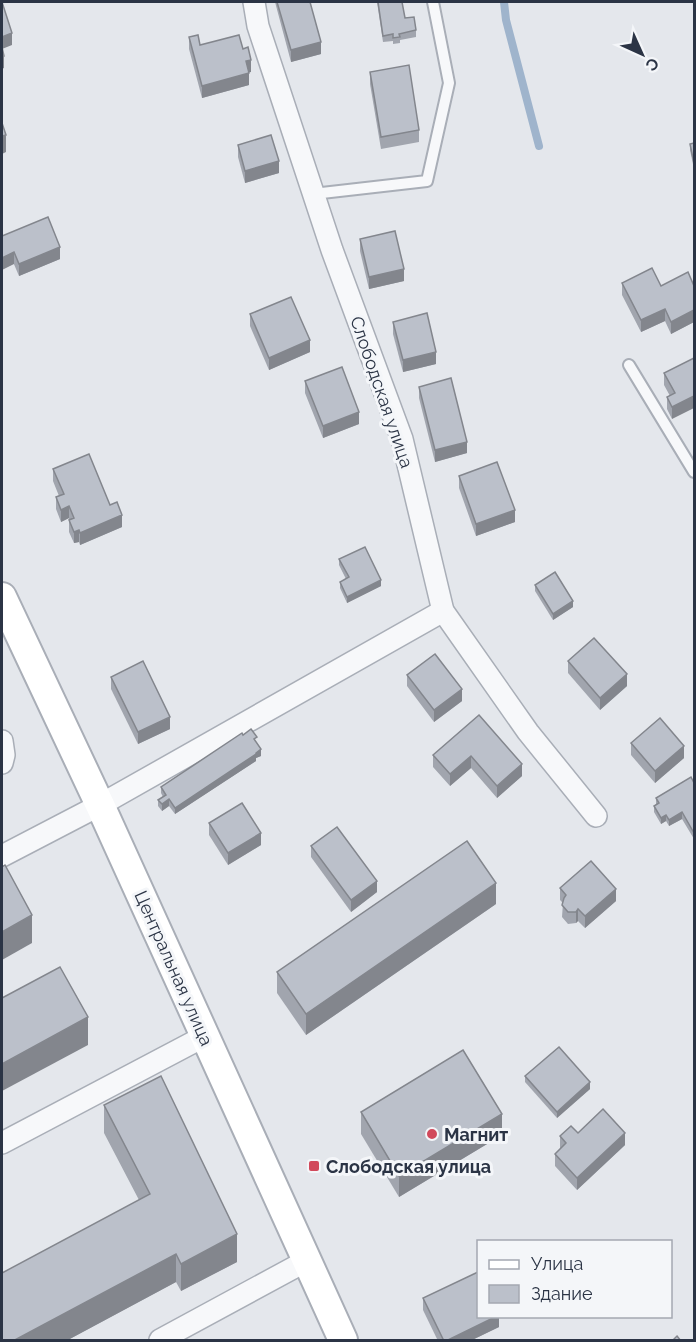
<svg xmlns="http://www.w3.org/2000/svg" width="696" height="1342" font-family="Raleway,sans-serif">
  <rect width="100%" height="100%" fill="#e4e7ec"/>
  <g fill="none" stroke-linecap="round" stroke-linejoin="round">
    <path stroke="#9fb4cc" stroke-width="8" d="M504,2L506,20L539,146"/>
    <g stroke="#a9aeb7" stroke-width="14">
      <g id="lane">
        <path d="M313,194L427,181L449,83L433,2"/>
        <path d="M629,365L694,472"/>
      </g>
    </g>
    <g stroke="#a9aeb7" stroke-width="24">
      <g id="street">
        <path d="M254,2L258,26L332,250L402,439L443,611L528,732L596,816"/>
        <path d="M2,741L4,755L2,763"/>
        <path d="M2,856L100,805L443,611"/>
        <path d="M2,1143L205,1036"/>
        <path d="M160,1340L306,1261"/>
      </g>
    </g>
    <g stroke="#a9aeb7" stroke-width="32">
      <path id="secondary" d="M2,597L100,805L343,1340"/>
    </g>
    <use href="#lane" stroke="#f7f8fa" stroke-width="10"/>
    <use href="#street" stroke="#f7f8fa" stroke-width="21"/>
    <use href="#secondary" stroke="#fff" stroke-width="28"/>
  </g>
  <g fill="#a1a5ae">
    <path d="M275,2H310L321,54L291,62Z"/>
    <path d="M377,2H402L405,18L416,30V37L400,40V43L393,44V41L383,42Z"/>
    <path d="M189,37L200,45L243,49L251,72H249V85L202,98L189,49Z"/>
    <path d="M370,72L419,130V142L381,149L370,84Z"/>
    <path d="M694,143V169L690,150V144Z"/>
    <path d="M238,145L279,173L245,183L238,157Z"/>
    <path d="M2,236L60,259L19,276Z"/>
    <path d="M360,239L404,281L369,289L360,251Z"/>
    <path d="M622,283L661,286H694V322L671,334L665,321L641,332L622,295Z"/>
    <path d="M250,314L310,352L269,370L250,326Z"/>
    <path d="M393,322L436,364L403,372L393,334Z"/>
    <path d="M694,358L672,419L667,409V397L670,396L664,385V373Z"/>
    <path d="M305,381L359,424L323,438L305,393Z"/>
    <path d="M419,387L467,453L435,462L419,398Z"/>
    <path d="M53,469L110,505L122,527L80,545L79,542L74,543L69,532V518L61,522L56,509V497L59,496L53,481Z"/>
    <path d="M459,476L515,522L476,536L459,488Z"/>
    <path d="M339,559L381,586L347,603L340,588V582L346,579L339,565Z"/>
    <path d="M535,585L573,607L553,620L535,591Z"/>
    <path d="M568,661L627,686L600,710L568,673Z"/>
    <path d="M407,675L462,701L434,722L407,686Z"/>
    <path d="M111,677L170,729L138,744L111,689Z"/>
    <path d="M479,715L522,776L497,798L471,768L450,786L433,767V755Z"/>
    <path d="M243,735L257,743L261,756L256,758V761L175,814L169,806L162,811L158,806V800L163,797L161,793V787Z"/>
    <path d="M631,743L684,758L655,783L631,755Z"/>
    <path d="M694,783V839L682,819L669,826L666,821L661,824L654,812V806L656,805V798Z"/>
    <path d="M209,823L261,845L228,865L209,835Z"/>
    <path d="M311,846L377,892L351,912L311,857Z"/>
    <path d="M560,888L616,901L585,928L578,921L576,923L568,924L562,917L563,903L560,900Z"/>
    <path d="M496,904L306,1035L277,993V972Z"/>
    <path d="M525,1076L590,1089L557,1118L525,1082Z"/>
    <path d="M104,1105L237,1262L181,1291L176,1282L66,1341H2L139,1200L104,1133Z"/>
    <path d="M361,1112L502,1135L399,1197L361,1134Z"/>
    <path d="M560,1136L625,1145L577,1190L555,1166V1154L560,1149Z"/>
    <path d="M423,1298L499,1317V1327L470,1341H438L423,1310Z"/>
  </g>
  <g fill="#83868d">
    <path d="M12,33V45L2,49V37Z"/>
    <path d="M321,42V54L291,62V50Z"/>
    <path d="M4,56V68L2,69V57Z"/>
    <path d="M251,60V72L246,73V61Z"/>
    <path d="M249,73V85L202,98V86Z"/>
    <path d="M6,135V152L2,154V136Z"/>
    <path d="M279,161V173L245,183V171Z"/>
    <path d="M60,247V259L19,276V264Z"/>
    <path d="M14,252V264L2,270V258Z"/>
    <path d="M404,269V281L369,289V277Z"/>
    <path d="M665,309V321L641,332V320Z"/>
    <path d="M694,310V322L671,334V322Z"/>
    <path d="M310,340V352L269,370V358Z"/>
    <path d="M436,352V364L403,372V360Z"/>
    <path d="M694,396V408L672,419V407Z"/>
    <path d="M359,412V424L323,438V426Z"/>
    <path d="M467,442V453L435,462V450Z"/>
    <path d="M69,506V518L61,522V510Z"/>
    <path d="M515,510V522L476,536V524Z"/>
    <path d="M122,515V527L80,545V533Z"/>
    <path d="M79,530V542L74,543V532Z"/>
    <path d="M381,580V586L347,603V597Z"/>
    <path d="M573,601V607L553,620V614Z"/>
    <path d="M627,674V686L600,710V698Z"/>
    <path d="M462,689V701L434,722V710Z"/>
    <path d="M170,717V729L138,744V732Z"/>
    <path d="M684,746V758L655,783V771Z"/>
    <path d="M261,749V756L256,758V761L175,814V808Z"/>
    <path d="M471,756V768L450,786V774Z"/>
    <path d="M522,764V776L497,798V786Z"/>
    <path d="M169,799V806L162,811V804Z"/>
    <path d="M682,812V819L669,826V820Z"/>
    <path d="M666,815V821L661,824V818Z"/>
    <path d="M261,833V845L228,865V853Z"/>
    <path d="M377,881V892L351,912V900Z"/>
    <path d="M496,883V904L306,1035V1014Z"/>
    <path d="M616,889V901L585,928V916Z"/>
    <path d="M578,909V921L576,923V912Z"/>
    <path d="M32,915V943L2,960V932Z"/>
    <path d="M88,1017V1045L2,1091V1064Z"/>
    <path d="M590,1082V1089L557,1118V1112Z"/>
    <path d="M502,1114V1135L399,1197V1176Z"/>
    <path d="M625,1133V1145L577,1190V1178Z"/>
    <path d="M237,1234V1262L181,1291V1264Z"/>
    <path d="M176,1254V1282L66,1341H13Z"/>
    <path d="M495,1317H499V1327L470,1341H446Z"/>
  </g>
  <g fill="#bbc0ca" stroke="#83868d" stroke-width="1.5">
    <path d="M2,2L12,33L2,37Z"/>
    <path d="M277,2H310L321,42L291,50Z"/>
    <path d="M378,2H402L405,18L414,17L416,30L399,34L400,37L393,38V34L383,36Z"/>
    <path d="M198,35L200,45L239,35L243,49L248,47L251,60L246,61L249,73L202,86L189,37Z"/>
    <path d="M2,47L4,56L2,57Z"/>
    <path d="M409,65L419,130L381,137L370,72Z"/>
    <path d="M2,123L6,135L2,136Z"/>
    <path d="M271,135L279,161L245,171L238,145Z"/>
    <path d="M694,143V163L690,144Z"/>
    <path d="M48,217L60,247L19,264L14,252L2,258V236Z"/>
    <path d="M395,231L404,269L369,277L360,239Z"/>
    <path d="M652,268L661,286L688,272L694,286V310L671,322L665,309L641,320L622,283Z"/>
    <path d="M291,297L310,340L269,358L250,314Z"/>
    <path d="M427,313L436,352L403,360L393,322Z"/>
    <path d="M694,358V396L672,407L667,397L675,393L664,373Z"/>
    <path d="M342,367L359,412L323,426L305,381Z"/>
    <path d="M451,378L467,442L435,450L419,387Z"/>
    <path d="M89,454L110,505L117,502L122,515L80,533L79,530L74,532L69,520L74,518L69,506L61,510L56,497L64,494L53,469Z"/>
    <path d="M497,462L515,510L476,524L459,476Z"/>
    <path d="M365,547L381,580L347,597L340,582L349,577L339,559Z"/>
    <path d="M555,572L573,601L553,614L535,585Z"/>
    <path d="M594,638L627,674L600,698L568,661Z"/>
    <path d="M435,654L462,689L434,710L407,675Z"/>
    <path d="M143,661L170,717L138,732L111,677Z"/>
    <path d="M479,715L522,764L497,786L471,756L450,774L433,755Z"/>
    <path d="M660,718L684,746L655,771L631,743Z"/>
    <path d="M251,729L257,737L254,739L261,749L256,753V754L175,808L169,799L162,804L158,800L166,795L161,787L242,733L243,735Z"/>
    <path d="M691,777L694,783V833L682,812L669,820L666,815L661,818L654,806L659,803L656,798Z"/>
    <path d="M242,803L261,833L228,853L209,823Z"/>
    <path d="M337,827L377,881L351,900L311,846Z"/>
    <path d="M467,841L496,883L306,1014L277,972Z"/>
    <path d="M591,861L616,889L585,916L578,909L576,912H568L562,905L564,898L566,895L560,888Z"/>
    <path d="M5,865L32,915L2,932V867Z"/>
    <path d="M60,967L88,1017L2,1064V998Z"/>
    <path d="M559,1047L590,1082L557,1112L525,1076Z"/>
    <path d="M463,1050L502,1114L399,1176L361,1112Z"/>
    <path d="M161,1076L237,1234L181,1264L176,1254L13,1341H2V1273L150,1194L104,1105Z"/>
    <path d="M603,1109L625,1133L577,1178L555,1154L566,1143L560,1136L571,1126L578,1133Z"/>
    <path d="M478,1272V1317H495L446,1341H444L423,1298Z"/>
    <path d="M677,1336L681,1341H672Z"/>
  </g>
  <g fill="#d1495b" stroke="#f4f6f9" stroke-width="2">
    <circle cx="432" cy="1134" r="6"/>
    <rect x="308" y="1160" width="12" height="12" rx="3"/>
  </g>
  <g text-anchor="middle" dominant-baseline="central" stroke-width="6" stroke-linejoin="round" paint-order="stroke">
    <g font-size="18" fill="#2b3445" stroke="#f4f6f9">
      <text transform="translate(382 392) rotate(71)">Слободская улица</text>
      <text transform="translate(174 968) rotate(66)">Центральная улица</text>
    </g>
    <g font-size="18" font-weight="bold" fill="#2b3445" stroke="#f4f6f9" text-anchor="start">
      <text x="444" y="1134">Магнит</text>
      <text x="326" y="1166">Слободская улица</text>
    </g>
  </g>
  <rect width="696" height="1342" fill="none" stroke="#2b3445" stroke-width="6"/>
  <rect x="477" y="1240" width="195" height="78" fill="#f4f6f9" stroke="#a4a8b1" stroke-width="1.5"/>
  <rect x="489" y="1260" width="30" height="9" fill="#ffffff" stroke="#a4a8b1" stroke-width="1.5"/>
  <text x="531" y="1270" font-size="18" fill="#2b3445">Улица</text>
  <rect x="489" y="1285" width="30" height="18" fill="#bbc0ca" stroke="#a4a8b1" stroke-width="1.5"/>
  <text x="531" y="1300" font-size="18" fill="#2b3445">Здание</text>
  <g transform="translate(642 54) rotate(135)" stroke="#f4f6f9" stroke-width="4.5" paint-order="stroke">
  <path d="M0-4.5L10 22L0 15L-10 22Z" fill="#2b3445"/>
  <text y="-9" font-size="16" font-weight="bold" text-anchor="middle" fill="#2b3445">С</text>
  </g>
</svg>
